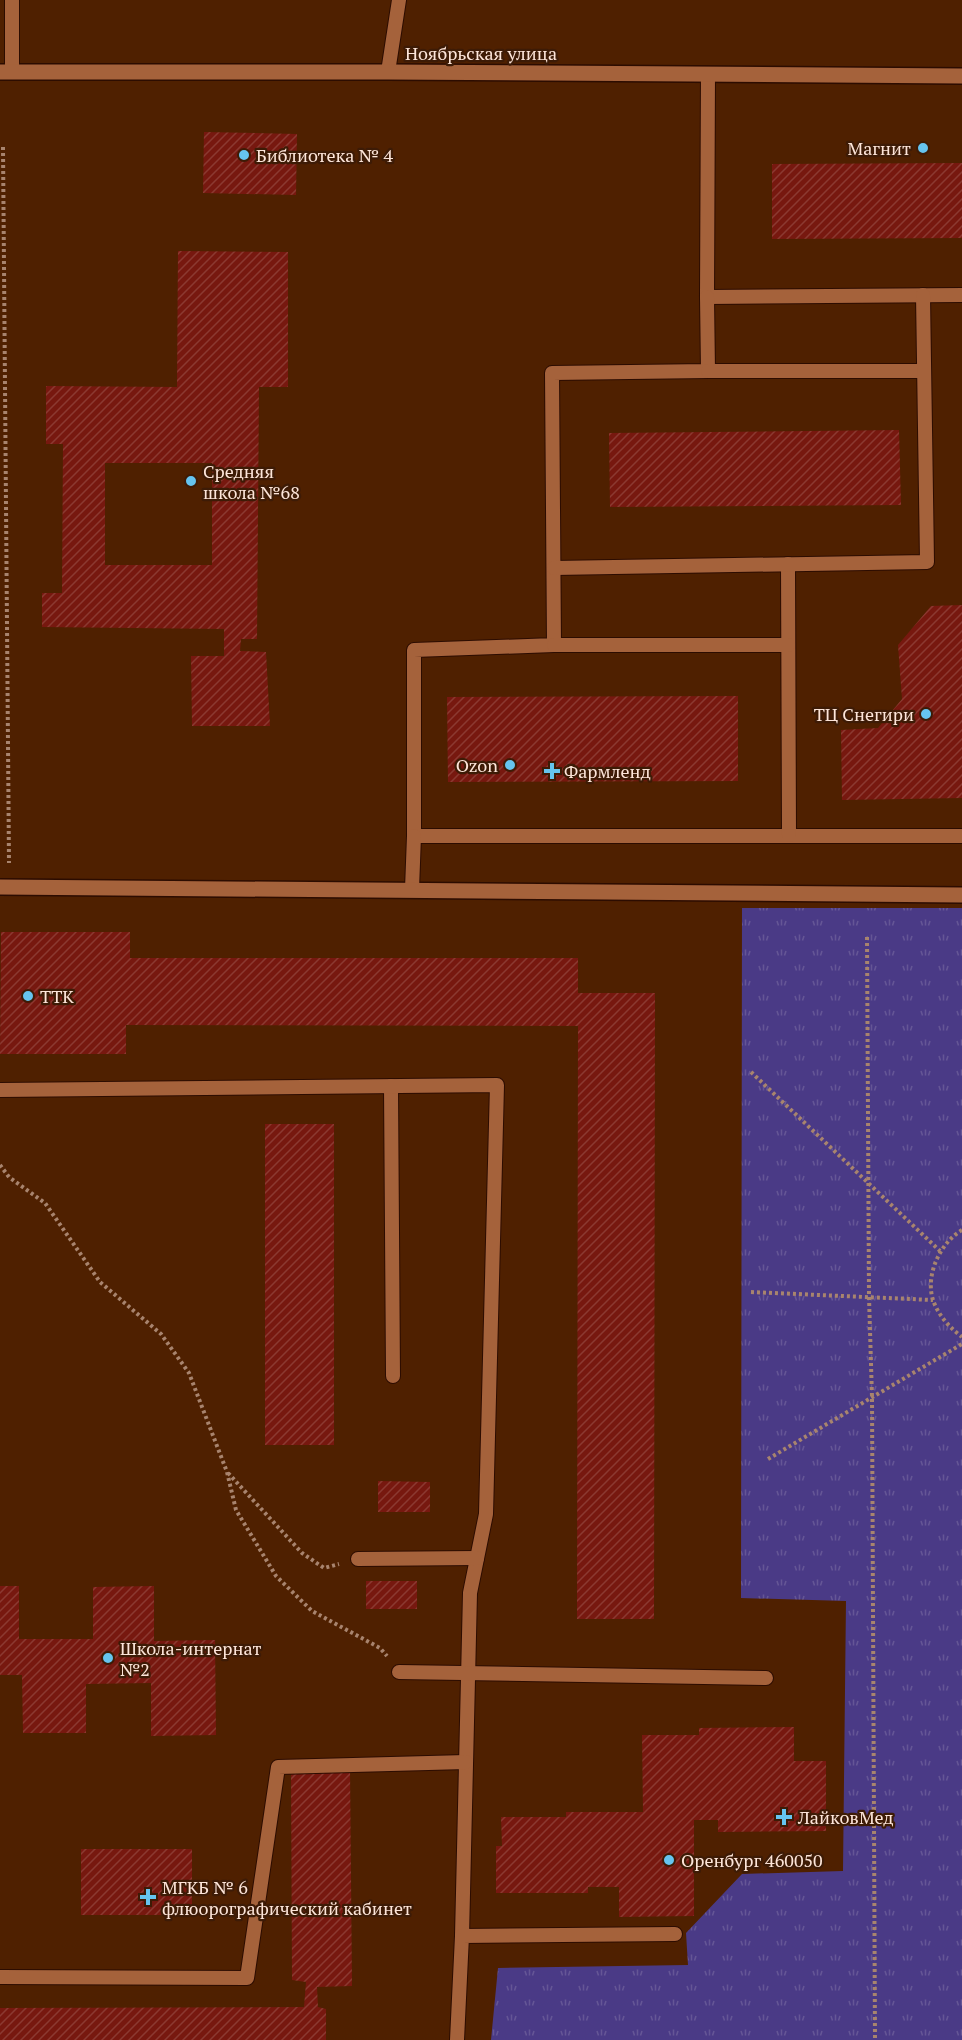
<svg xmlns="http://www.w3.org/2000/svg" width="962" height="2040" font-family="'PT Serif',serif">
  <defs>
    <pattern id="park-tufts" width="24" height="20" patternUnits="userSpaceOnUse" patternTransform="scale(1.5)"><rect width="24" height="20" fill="#4a3a86"/><path d="M3 7l-1-3M5 7V3M7 7l1-3M15 17l-1-3M17 17v-4M19 17l1-3" fill="none" stroke="#655696"/></pattern>
    <pattern id="building-hatch" width="6" height="6" patternUnits="userSpaceOnUse" patternTransform="scale(1.5)"><rect width="6" height="6" fill="#77180f"/><path d="M-1 1l2-2M0 6l6-6M5 7l2-2" fill="none" stroke="#8b3931"/></pattern>
  </defs>
  <rect width="100%" height="100%" fill="#4f2000"/>
  <path fill="url(#park-tufts)" d="M742,908H962V2040H491L498,1968L688,1965L686,1933L742,1874L843,1871L846,1601L741,1598Z"/>
  <g fill="url(#building-hatch)" fill-rule="evenodd">
    <path d="M204,132L297,134L296,195L203,193Z"/>
    <path d="M962,163V238L772,239V164Z"/>
    <path d="M178,251L288,252V387H259L257,639H241L240,651L266,652L270,726H192L191,656H224V629L42,627V593H62L63,444H46V386L177,387ZM105,463H212V565H105Z"/>
    <path d="M899,430L901,505L610,507L609,433Z"/>
    <path d="M962,605V798L842,800L841,730L878,728L902,699L898,645L931,606Z"/>
    <path d="M738,696V781L448,782L447,697Z"/>
    <path d="M1,932H130V958H578V993H655L654,1619H577L578,1026L126,1025V1054H0Z"/>
    <rect x="265" y="1124" width="69" height="321"/>
    <path d="M378,1481L430,1482V1512H378Z"/>
    <rect x="366" y="1581" width="51" height="28"/>
    <path d="M0,1586H19V1639H93V1587L154,1586V1641L215,1640L216,1735L151,1736V1683L86,1684V1733H23L22,1675H0Z"/>
    <path d="M794,1727V1761H826V1831L718,1832V1820H694V1916L619,1917V1887H588V1893H496V1846H502L501,1817H566V1812H643L642,1735H699V1728Z"/>
    <path d="M350,1767L352,1986L317,1987L318,2007L326,2009V2040H0V2008L304,2007L306,1982L292,1980L291,1769Z"/>
    <rect x="81" y="1849" width="111" height="66"/>
  </g>
  <g fill="none" stroke-linecap="round" stroke-linejoin="round">
    <g stroke="#2c0c00" stroke-width="16">
      <g id="lane">
        <path d="M12,0V72"/>
        <path d="M388,72L399,0"/>
        <path d="M708,74L707,297L962,295"/>
        <path d="M707,297L708,371L552,373L554,645L414,650V836H962"/>
        <path d="M708,371H924"/>
        <path d="M788,564L789,835"/>
        <path d="M554,568L927,562L923,295"/>
        <path d="M554,645H788"/>
        <path d="M412,889L414,836"/>
        <path d="M391,1086L393,1376"/>
        <path d="M0,1090L497,1085L486,1514L470,1593L462,1936"/>
        <path d="M358,1559L477,1558"/>
        <path d="M399,1672L766,1678"/>
        <path d="M0,1977L247,1978L278,1767L466,1762"/>
        <path d="M457,2040L462,1936L675,1934"/>
      </g>
    </g>
    <g stroke="#2c0c00" stroke-width="18">
      <g id="street">
        <path d="M0,72H388L962,76"/>
        <path d="M0,887L962,895"/>
      </g>
    </g>
    <g stroke="#a8846e" stroke-width="4" stroke-dasharray="3 3" stroke-linecap="butt">
      <path d="M3,147L9,863"/>
      <path d="M867,937L869,1297L872,1397L875,2040"/>
      <path d="M751,1072L940,1251"/>
      <path d="M0,1165L9,1177L45,1203L100,1282L161,1334L189,1373L227,1472L236,1510L276,1576L312,1611L380,1648L387,1656"/>
      <path d="M962,1230C940,1243 925,1275 933,1300C938,1315 950,1328 962,1337"/>
      <path d="M751,1292L933,1300"/>
      <path d="M768,1459L962,1344"/>
      <path d="M228,1473L302,1553L324,1568L339,1564"/>
    </g>
    <use href="#lane" stroke="#a5623b" stroke-width="14"/>
    <use href="#street" stroke="#a5623b" stroke-width="15"/>
  </g>
  <g fill="#66c4ef" stroke="#3d1b06" stroke-width="2">
    <circle cx="923" cy="148" r="6"/>
    <circle cx="244" cy="155" r="6"/>
    <circle cx="191" cy="481" r="6"/>
    <circle cx="926" cy="714" r="6"/>
    <circle cx="510" cy="765" r="6"/>
    <path d="M549 762h6v6h6v6h-6v6h-6v-6h-6v-6h6z"/>
    <circle cx="28" cy="996" r="6"/>
    <circle cx="108" cy="1658" r="6"/>
    <path d="M781 1808h6v6h6v6h-6v6h-6v-6h-6v-6h6z"/>
    <circle cx="669" cy="1860" r="6"/>
    <path d="M145 1888h6v6h6v6h-6v6h-6v-6h-6v-6h6z"/>
  </g>
  <g text-anchor="middle" dominant-baseline="central" stroke-width="4.5" stroke-linejoin="round" paint-order="stroke">
    <g font-size="18" fill="#fde5d9" stroke="#3d1b06">
      <text x="481" y="53">Ноябрьская улица</text>
    </g>
    <g font-size="18" fill="#fde5d9" stroke="#3d1b06" text-anchor="start">
      <text x="911" y="148" text-anchor="end">Магнит</text>
      <text x="256" y="155">Библиотека № 4</text>
      <text x="203" y="471">Средняя<tspan x="203" dy="21">школа №68</tspan></text>
      <text x="914" y="714" text-anchor="end">ТЦ Снегири</text>
      <text x="498" y="765" text-anchor="end">Ozon</text>
      <text x="564" y="771">Фармленд</text>
      <text x="40" y="996">ТТК</text>
      <text x="120" y="1648">Школа-интернат<tspan x="120" dy="21">№2</tspan></text>
      <text x="798" y="1817">ЛайковМед</text>
      <text x="681" y="1860">Оренбург 460050</text>
      <text x="162" y="1887">МГКБ № 6<tspan x="162" dy="21">флюорографический кабинет</tspan></text>
    </g>
  </g>
</svg>
